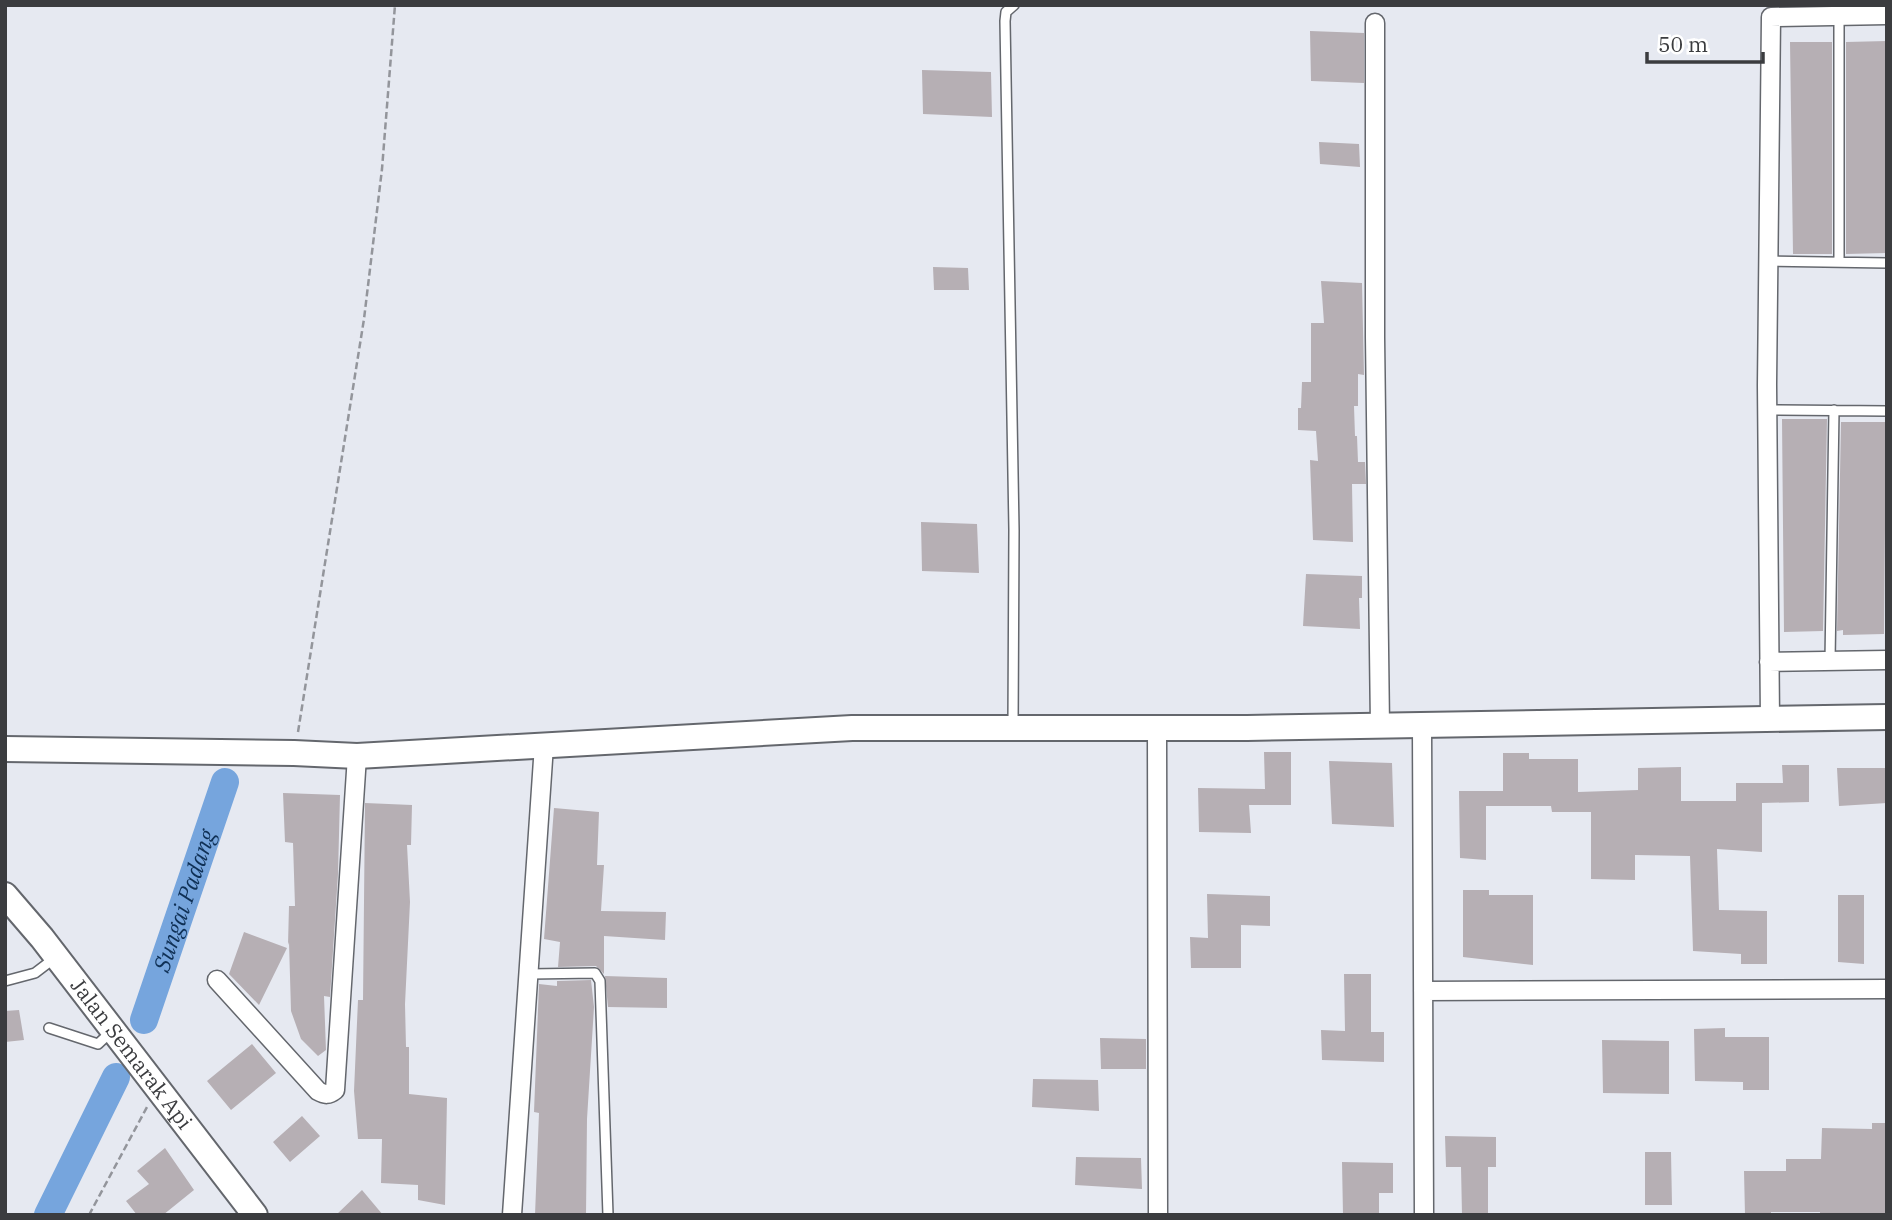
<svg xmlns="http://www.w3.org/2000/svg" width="1892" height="1220" viewBox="0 0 1892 1220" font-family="'IBM Plex Serif',serif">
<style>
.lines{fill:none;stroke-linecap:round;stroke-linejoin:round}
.river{stroke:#76a5dd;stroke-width:28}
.building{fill:#b6afb4}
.lane-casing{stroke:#64676d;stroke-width:12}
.street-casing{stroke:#64676d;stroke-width:21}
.secondary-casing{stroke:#64676d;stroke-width:28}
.path{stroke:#93959b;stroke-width:2.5;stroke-dasharray:7 3.5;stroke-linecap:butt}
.lane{stroke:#fff;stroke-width:9}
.street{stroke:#fff;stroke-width:18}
.secondary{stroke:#fff;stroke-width:24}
.labels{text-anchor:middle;stroke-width:5;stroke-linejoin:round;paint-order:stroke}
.street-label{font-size:21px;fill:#3b3c3f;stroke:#fff}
.water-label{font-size:23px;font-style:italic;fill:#0f3055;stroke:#fff}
</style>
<rect width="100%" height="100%" fill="#e6e9f1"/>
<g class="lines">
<g class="river">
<path id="s1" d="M144,1020L225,782"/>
<path d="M48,1215L116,1077"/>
</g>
</g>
<path class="building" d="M1310,31L1364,33V83L1311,81Z
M1887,41V253L1846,254V42Z
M1790,42H1832V254H1793Z
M922,70L991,72L992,117L923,114Z
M1319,142L1359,144L1360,167L1320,164Z
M933,267L968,268L969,290H934Z
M1321,281L1362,283L1364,375L1358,374V406H1354L1355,436H1357L1358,462H1365L1366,484H1352L1353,542L1313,540L1310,460L1318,461L1316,431L1298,430V408H1301L1302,382H1311V323H1324Z
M1782,419H1827L1823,631L1784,632Z
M1841,422H1886L1884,634L1843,635V630L1837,631Z
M921,522L977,524L979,573L922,571Z
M1306,574L1362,576V598H1359L1360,629L1303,626Z
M1264,752H1291V805H1249L1251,833L1199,832L1198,788L1265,789Z
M1503,753H1529V759H1578V792L1638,790V768L1681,767V801H1736V783H1783L1782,765H1809V802L1762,803V852L1717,849L1719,910L1767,911V964H1741V954L1693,951L1690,856L1635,855V880L1591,879V812H1552L1551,806H1486V860L1460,858L1459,791H1503Z
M1329,761L1392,763L1394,827L1332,824Z
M1837,768H1887V803L1839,806Z
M283,793L340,795L338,874L330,997L324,996L326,1050L318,1056L301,1039L291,1011L289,942L288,945L289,906H295L293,843L285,842Z
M365,803L412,805L411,845H407L410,902L405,1004L406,1047H409V1094L447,1098L445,1205L418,1200V1185L381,1183L382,1139H358L354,1091L358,1000H363Z
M554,808L599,812L597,865H604L601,911L666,912L665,940L604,936V974L596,966L558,967L560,942L544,939Z
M1463,890H1489V895H1533V965L1463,957Z
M1207,894L1270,896V926L1241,925V968H1191L1190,937L1208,938Z
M1838,895H1864V964L1838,962Z
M244,932L287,948L259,1005L229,974Z
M1344,974H1371V1032H1384V1062L1322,1060L1321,1030L1345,1031Z
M605,976L667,978V1008L608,1007Z
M591,980L594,1007L587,1119L586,1215H535L539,1113L534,1112L539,984L557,986V981Z
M19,1010L24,1040L5,1042V1011Z
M1725,1028V1037H1769V1090H1743V1082L1695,1081L1694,1029Z
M1100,1038L1146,1039V1069H1101Z
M1602,1040L1669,1041V1094L1603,1093Z
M252,1044L276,1073L231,1110L207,1081Z
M1033,1079L1098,1080L1099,1111L1032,1107Z
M302,1116L320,1136L290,1162L273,1142Z
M1872,1123H1887V1215H1820V1212H1771V1215H1745L1744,1171H1786V1159H1821L1822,1128L1872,1129Z
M1445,1136L1496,1137V1167H1488V1215H1462L1461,1167H1446Z
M165,1148L194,1190L163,1215H137L126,1201L149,1184L137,1171Z
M1645,1152H1671L1672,1205H1645Z
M1076,1157L1141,1158L1142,1189L1075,1185Z
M1342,1162L1393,1163V1193H1379V1215H1343Z
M362,1190L383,1215H336Z"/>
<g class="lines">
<defs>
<path id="lane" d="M1769,261L1887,263
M1839,262V16
M1767,410L1887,411
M1830,661L1834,410
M1013,726L1014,530L1005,21L1006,12L1014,5
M530,974L595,973L600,981L608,1215
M5,981L35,973L56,957
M49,1028L98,1044L113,1030"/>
<path id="street" d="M1375,23V337L1380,726
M1769,662L1887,660
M1770,720L1767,385L1771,17L1887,15
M1422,726L1424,1215
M1157,728L1158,1215
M217,980L318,1091C325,1095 329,1095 335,1090L357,756
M1423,991L1887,989
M512,1215L544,745"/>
<g id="secondary">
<path d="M5,749L294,753L357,756L852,728H1247L1887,717"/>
<path id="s2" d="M5,895L42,938L255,1215"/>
</g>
</defs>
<use href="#lane" class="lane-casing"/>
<use href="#street" class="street-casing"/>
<use href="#secondary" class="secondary-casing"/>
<path class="path" d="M298,732L364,319L382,169L395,5
M89,1215L147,1107"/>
<use href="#lane" class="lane"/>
<use href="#street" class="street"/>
<use href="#secondary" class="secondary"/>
</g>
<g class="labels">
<g class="street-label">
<text dy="7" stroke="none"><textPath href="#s2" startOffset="203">Jalan Semarak Api</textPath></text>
</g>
<g class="water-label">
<text dy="8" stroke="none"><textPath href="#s1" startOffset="126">Sungai Padang</textPath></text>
</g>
</g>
<rect width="1892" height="1220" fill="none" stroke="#3b3c3f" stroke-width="14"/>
<path d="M1647 52v10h116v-10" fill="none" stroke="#3b3c3f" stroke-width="3.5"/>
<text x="1658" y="52" font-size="21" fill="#3b3c3f" stroke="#ffffff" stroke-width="5" paint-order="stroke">50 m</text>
</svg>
